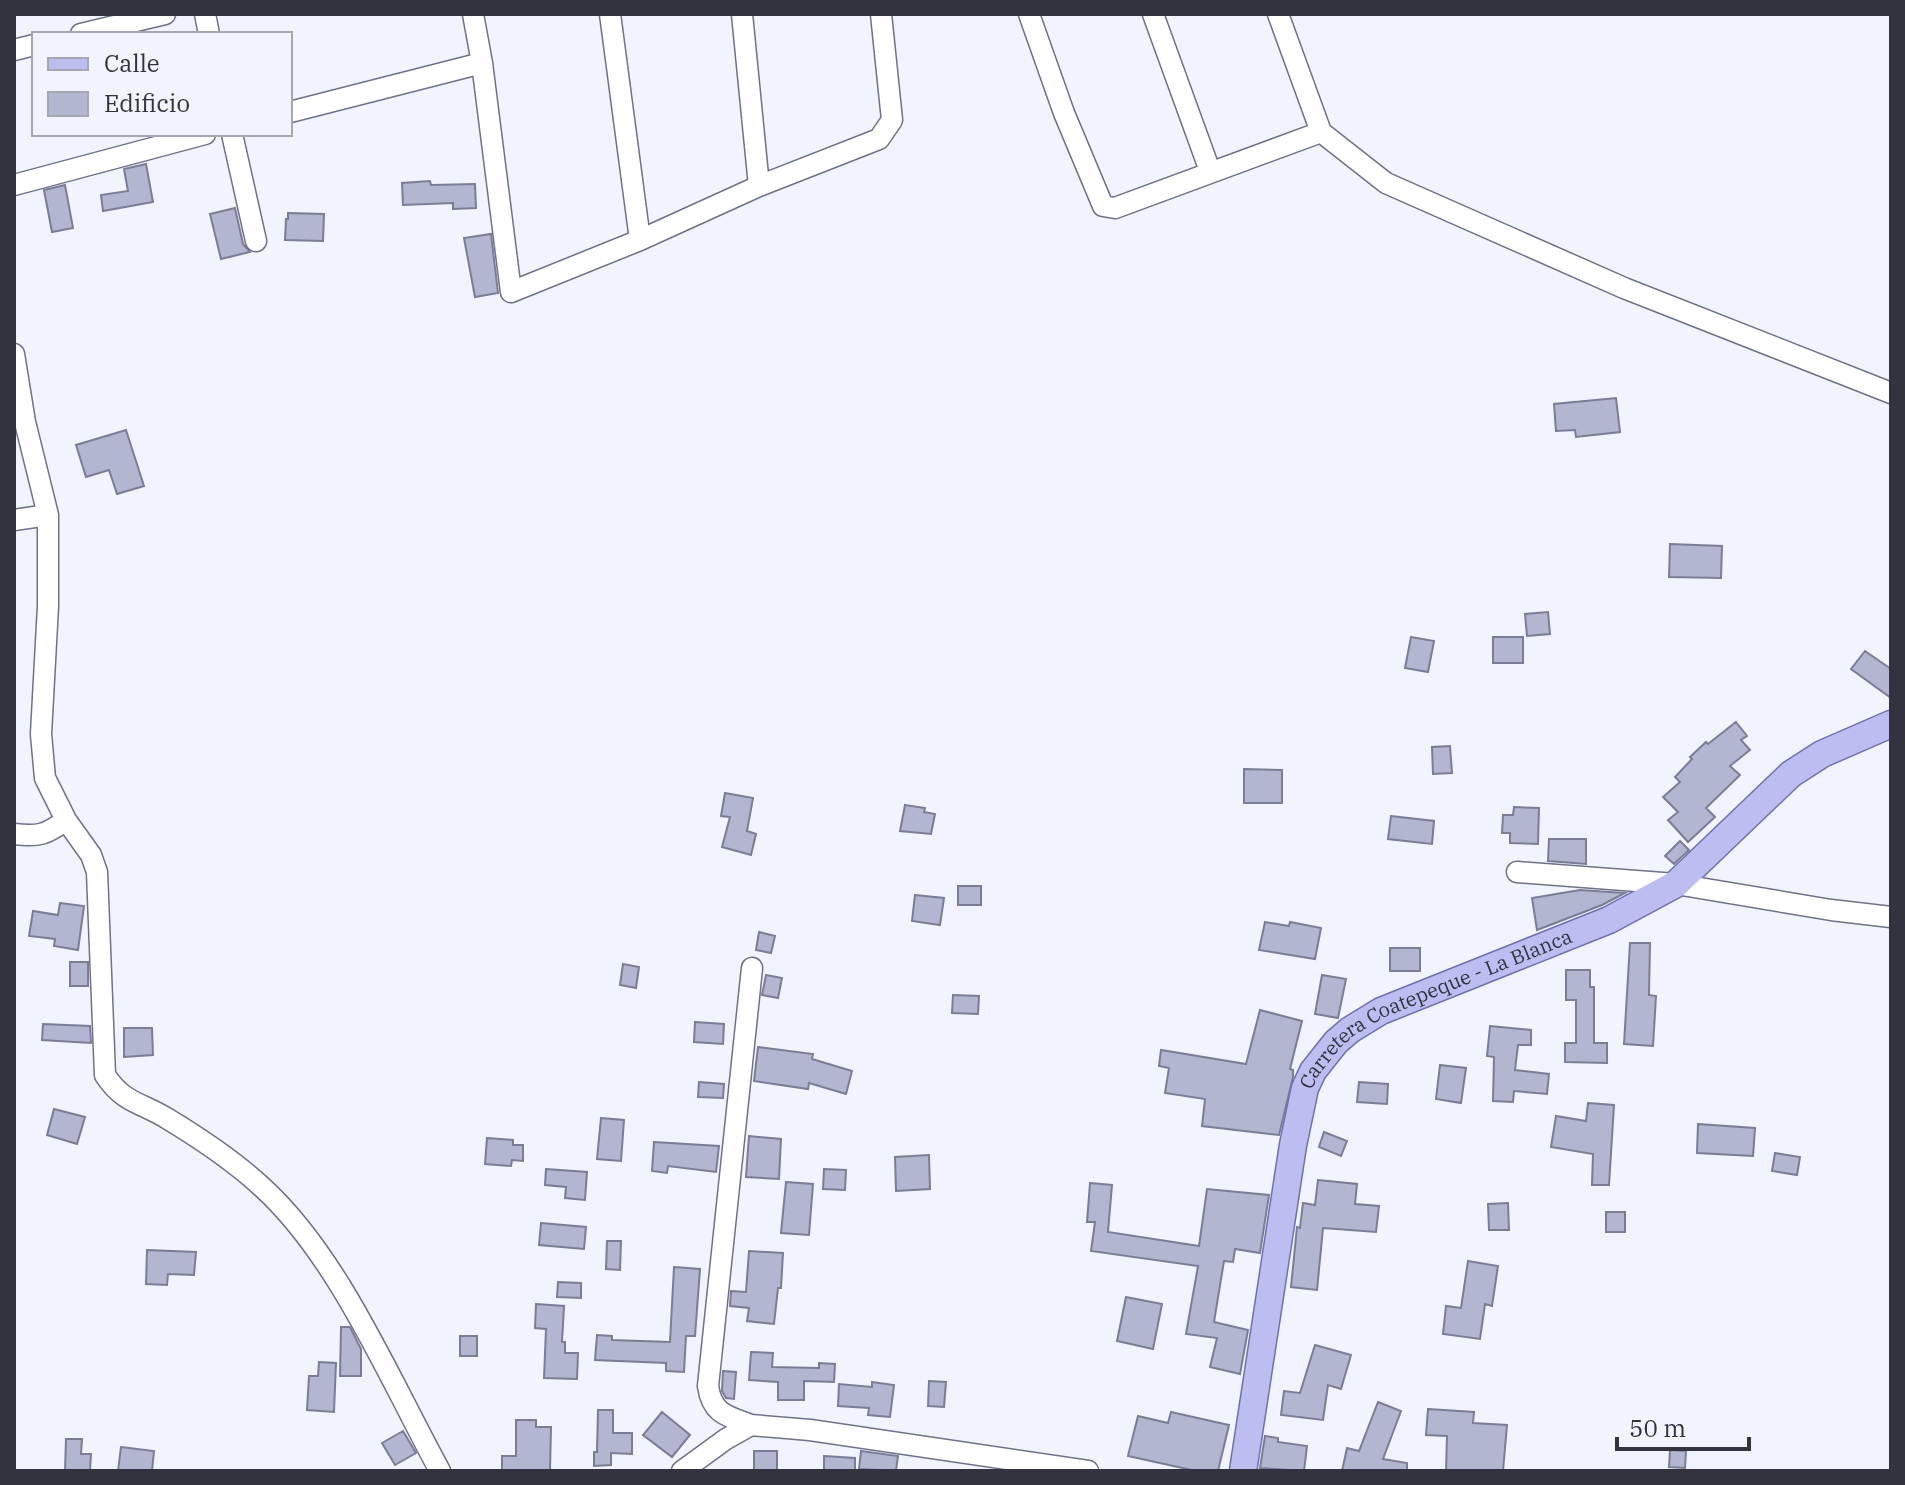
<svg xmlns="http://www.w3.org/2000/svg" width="1905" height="1485" viewBox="0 0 1905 1485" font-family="'IBM Plex Serif',serif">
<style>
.building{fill:#b3b6d0;stroke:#7a7d95;stroke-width:2}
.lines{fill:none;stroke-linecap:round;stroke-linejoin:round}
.minor-casing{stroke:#6f7189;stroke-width:23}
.major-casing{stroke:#6e71ac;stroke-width:29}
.minor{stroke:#fff;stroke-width:20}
.major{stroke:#bcbef1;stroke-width:26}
.labels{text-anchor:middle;stroke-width:7;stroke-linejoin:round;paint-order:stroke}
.street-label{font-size:20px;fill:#32333e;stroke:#f1f3fe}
</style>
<rect width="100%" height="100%" fill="#f1f3fe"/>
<path class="building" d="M146,164L153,202L103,211L101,195L128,191L124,169Z
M430,181L431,185L475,184L476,208L453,209V203L403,205L402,183Z
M65,185L73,228L52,232L44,190Z
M235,208L243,244L250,252L221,259L210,214Z
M288,213L324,214L323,241L285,240L286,219H288Z
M491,234L498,293L475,297L464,238Z
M1616,398L1620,432L1576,437L1575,430L1556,431L1554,404Z
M126,430L144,486L117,494L109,470L86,477L76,445Z
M1670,544L1722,546L1721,578L1669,577Z
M1548,612L1550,634L1527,636L1525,614Z
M1411,637L1434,641L1428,672L1405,668Z
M1493,637H1523V663H1493Z
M1865,651L1891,669V698L1851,669Z
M1736,722L1747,736L1741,740L1750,750L1730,766L1740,775L1706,808L1715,817L1688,842L1668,820L1678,812L1663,797L1680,782L1675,777L1692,759L1690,757L1706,742L1708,744Z
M1450,746L1452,773L1433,774L1432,747Z
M1244,769L1282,770V803H1244Z
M725,793L753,798L747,831L756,834L751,855L722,847L730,817L721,816Z
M905,805L925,808L924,812L935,814L931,834L900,831Z
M1514,807L1539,808L1538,844L1510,843V833H1502L1503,815H1513Z
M1391,816L1434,821L1432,844L1388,839Z
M1549,839H1586V864L1548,861Z
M1680,841L1689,850L1674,864L1665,856Z
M958,886H981V905H958Z
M1580,890L1625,893L1602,905L1537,930L1532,898Z
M915,895L944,898L940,925L912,921Z
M60,903L84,906L78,950L54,946L55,939L29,936L33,911L58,915Z
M1265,922L1289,926L1290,922L1321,928L1315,959L1259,950Z
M759,932L775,936L771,953L756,950Z
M1630,943H1650L1649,995L1656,996L1653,1046L1624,1044Z
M1390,948H1420V971H1390Z
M70,962H88V986H70Z
M623,964L639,967L636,988L620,985Z
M1566,970H1590V987H1594V1043H1607V1063L1565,1062V1043H1576V1000H1566Z
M766,975L782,978L778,998L762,995Z
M1322,975L1346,979L1338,1018L1315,1014Z
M953,995L979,996L978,1014L952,1013Z
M1260,1010L1302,1021L1290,1069L1293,1070V1077L1279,1135L1202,1126L1205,1099L1165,1093L1169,1068L1159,1066L1161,1050L1246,1064Z
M695,1022L724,1024L723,1044L694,1042Z
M43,1024L90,1026L91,1043L42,1040Z
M1490,1026L1531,1030V1045H1518L1515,1070L1549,1074L1547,1094L1514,1091L1513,1102L1493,1101L1494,1057L1487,1056Z
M124,1028H152L153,1055L124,1057Z
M758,1047L813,1054L812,1059L852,1071L846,1094L809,1083L808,1089L754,1081Z
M1440,1065L1466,1068L1461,1103L1436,1099Z
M699,1082L724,1084L723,1098L698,1097Z
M1359,1082L1388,1084L1387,1104L1357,1102Z
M1588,1103L1614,1105L1609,1185H1592L1593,1154L1551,1147L1556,1116L1586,1121Z
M54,1109L85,1117L77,1144L47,1135Z
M601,1118L624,1120L621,1161L597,1159Z
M1698,1124L1755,1128L1753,1156L1697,1153Z
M1324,1132L1347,1141L1341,1156L1319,1147Z
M749,1136L781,1139L779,1179L746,1177Z
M487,1138L513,1140V1145H523V1161L512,1160L511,1166L485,1164Z
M654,1142L719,1146L716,1172L668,1166L667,1173L652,1171Z
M1775,1153L1800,1157L1797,1175L1772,1171Z
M929,1155L930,1189L896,1191L895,1157Z
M546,1169L587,1172L585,1200L565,1198L566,1187L545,1185Z
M824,1169L846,1170L845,1190L823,1189Z
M1318,1180L1357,1184L1355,1204L1379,1206L1376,1232L1323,1228L1317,1290L1291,1287L1297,1227L1300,1228L1303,1203L1315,1205Z
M786,1182L813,1184L809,1235L781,1233Z
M1090,1183L1112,1185L1108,1232L1199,1246L1207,1189L1269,1195L1260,1253L1235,1249L1233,1262L1224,1261L1214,1322L1248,1330L1240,1374L1210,1367L1217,1338L1186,1334L1198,1266L1091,1251L1095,1222H1087Z
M1508,1203L1509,1230H1489L1488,1204Z
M1606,1212H1625V1232H1606Z
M541,1223L586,1227L584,1249L539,1245Z
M607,1241H621L620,1270L606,1269Z
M147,1250L196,1252L194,1275L168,1274L167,1285L146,1284Z
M749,1251L783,1253L781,1288H778L774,1324L747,1321L749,1308L730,1306L731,1291L746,1292Z
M1468,1261L1498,1266L1492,1306L1485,1304L1480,1339L1443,1334L1446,1306L1461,1308Z
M674,1267L700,1269L695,1336H686L684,1372L666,1371V1363L595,1360L597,1335L612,1336V1340L670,1342Z
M558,1282L581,1283V1298L557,1297Z
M1126,1297L1162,1304L1153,1349L1117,1341Z
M536,1304L564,1306L562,1342H565V1353H578L577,1379L544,1378L546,1329L535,1328Z
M341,1327H350L361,1349V1376H340Z
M460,1336H477V1356H460Z
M1315,1345L1351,1355L1341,1389L1328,1385L1323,1420L1281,1415L1284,1391L1300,1393Z
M751,1352L773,1353L772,1367L819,1368V1363L835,1364L834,1382L804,1381V1400H778V1382L749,1380Z
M319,1362L336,1363L334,1412L307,1410L309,1376H318Z
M723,1371L736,1372L734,1399L726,1398L722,1391Z
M929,1381L946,1382L944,1407L928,1406Z
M872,1382L894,1385L890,1417L868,1415L869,1408L838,1406L839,1384L872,1387Z
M1378,1402L1401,1411L1383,1459L1407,1463V1471H1342L1347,1448L1359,1451Z
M1428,1409L1474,1412L1473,1423L1507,1425L1503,1471H1446L1447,1436L1426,1435Z
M598,1410H613V1433H632V1454L611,1453V1465L594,1466V1452H597Z
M662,1412L690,1435L672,1457L643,1435Z
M1171,1412L1229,1425L1218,1471H1196L1128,1456L1138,1416L1168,1423Z
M516,1420H536V1427H551L550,1471H502V1456H516Z
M403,1431L416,1453L395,1465L382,1443Z
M1265,1436L1278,1438V1442L1307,1446L1304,1471L1260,1468Z
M66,1439H82L81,1454H91L90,1471H65Z
M121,1447L154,1451L152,1471H118Z
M1670,1450L1686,1451L1685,1468L1669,1467Z
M754,1451H777V1471H754Z
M861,1451L898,1456L896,1471L859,1469Z
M824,1456L855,1458V1471H824Z"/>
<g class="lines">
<defs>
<path id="minor" d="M205,14L209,34
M473,14L482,63L511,292L640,240L759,186L879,139L892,120L881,14
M610,14L640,240
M742,14L759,186
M1029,14L1064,113L1103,206L1115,208L1321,132
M1153,14L1210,171
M1278,14L1321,132L1386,183L1624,288L1891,393
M81,34L165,14
M14,50L34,45
M290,112L482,63
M232,134L256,241
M14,185L205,134
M14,354L25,422L48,515V606L41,734L45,778L66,820L91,855L97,872L105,1075C124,1104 141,1102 168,1119C201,1139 234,1161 262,1187C339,1257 390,1380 440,1471
M14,520L48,515
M14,834C38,837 46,835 66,820
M1517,872L1676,884L1831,910L1891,917
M751,1425L810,1430L1088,1471
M682,1471L726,1439L751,1425C727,1416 712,1414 708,1386L752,968"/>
<g id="major">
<path id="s1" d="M1243,1471L1293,1145L1305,1088L1313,1071L1336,1042L1350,1030L1381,1011L1609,920L1676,884L1791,774L1822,754L1891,724"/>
</g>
</defs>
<use href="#minor" class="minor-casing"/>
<use href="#major" class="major-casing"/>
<use href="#minor" class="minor"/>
<use href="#major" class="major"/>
</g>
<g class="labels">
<g class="street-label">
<text dy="7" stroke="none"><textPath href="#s1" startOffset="546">Carretera Coatepeque - La Blanca</textPath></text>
</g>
</g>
<rect width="1905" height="1485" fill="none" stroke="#32333e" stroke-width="32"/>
<rect x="32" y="32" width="260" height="104" fill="#f1f3fe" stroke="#a5a6b1" stroke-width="2"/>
<rect x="48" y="58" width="40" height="12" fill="#bcbef1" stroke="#a5a6b1" stroke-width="2"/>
<text x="104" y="72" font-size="24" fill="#32333e">Calle</text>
<rect x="48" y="92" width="40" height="24" fill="#b3b6d0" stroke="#a5a6b1" stroke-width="2"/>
<text x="104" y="112" font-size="24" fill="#32333e">Edificio</text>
<path d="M1617 1437v12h132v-12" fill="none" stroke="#32333e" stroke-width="4"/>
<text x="1629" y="1437" font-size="24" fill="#32333e" stroke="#f1f3fe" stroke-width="6" paint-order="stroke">50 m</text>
</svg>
